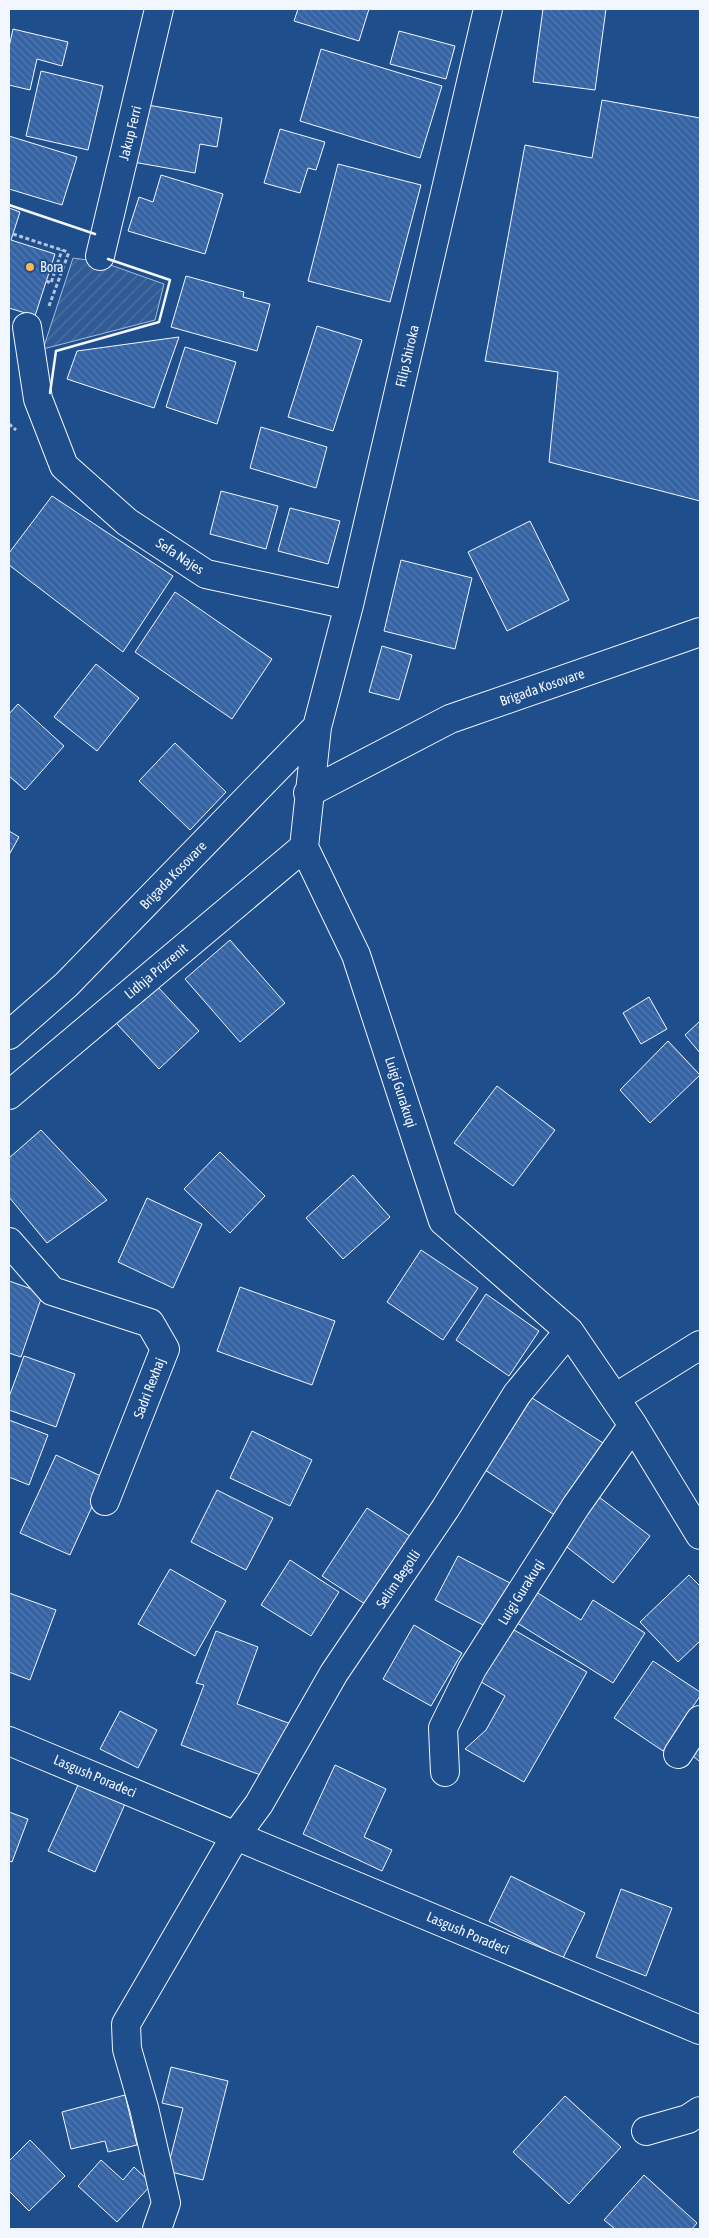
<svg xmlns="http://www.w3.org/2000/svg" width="709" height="2238" viewBox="0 0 709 2238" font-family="'Asap Condensed',sans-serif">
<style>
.garden{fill:url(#garden-furrows);stroke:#a8bbd7}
.building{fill:url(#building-back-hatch);stroke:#f2f6ff}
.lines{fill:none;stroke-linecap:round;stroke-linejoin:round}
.minor-casing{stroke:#f2f6ff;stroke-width:30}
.path{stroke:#b3c4dc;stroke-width:3;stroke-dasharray:4 2.5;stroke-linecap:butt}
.minor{stroke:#1f4e8c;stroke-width:28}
.wall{stroke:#f2f6ff;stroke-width:2.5}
.poi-dot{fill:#ffb74d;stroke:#1f4e8c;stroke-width:2}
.labels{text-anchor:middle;stroke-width:4;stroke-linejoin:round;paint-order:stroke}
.street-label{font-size:14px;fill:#f2f6ff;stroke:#1f4e8c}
.poi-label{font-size:14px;fill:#f2f6ff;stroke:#1f4e8c;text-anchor:start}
</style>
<defs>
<pattern id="garden-furrows" width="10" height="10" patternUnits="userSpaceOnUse" patternTransform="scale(1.25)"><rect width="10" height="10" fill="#305b95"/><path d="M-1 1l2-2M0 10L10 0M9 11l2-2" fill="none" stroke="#4e73a5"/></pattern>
<pattern id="building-back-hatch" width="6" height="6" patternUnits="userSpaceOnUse" patternTransform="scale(1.25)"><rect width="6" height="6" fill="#3563a3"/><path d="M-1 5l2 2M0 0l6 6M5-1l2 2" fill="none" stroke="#537ab1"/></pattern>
</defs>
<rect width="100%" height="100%" fill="#1f4e8c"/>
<path class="garden" d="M73,258L102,262L164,284L155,320L43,349Z"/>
<path class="building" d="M298,9H369L359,41L294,21Z
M543,9H606L595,90L533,82Z
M13,29L68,42L62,66L37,59L30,90L9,85V47Z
M399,31L455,46L446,79L390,64Z
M321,49L442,86L420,158L300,121Z
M41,71L103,86L88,150L26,136Z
M602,100L700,118V501L549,462L558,372L485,361L525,145L592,158Z
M142,104L222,118L217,147L200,144L195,173L133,162Z
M280,129L325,142L316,170L308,168L300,193L264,183Z
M9,136L77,157L62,205L9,189Z
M338,164L421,185L390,302L308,281Z
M161,175L223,194L205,254L128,231L139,197L153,202Z
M9,208L20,212L11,240L55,254L35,316L9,308Z
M186,276L244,292L243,297L270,304L257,351L171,327Z
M317,326L362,340L333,431L288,417Z
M179,337L154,408L67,379L77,351Z
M185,347L236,362L217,424L166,407Z
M261,427L327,447L316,488L250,468Z
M221,491L278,506L266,549L210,534Z
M52,496L173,576L123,652L9,565V553Z
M290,508L340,521L328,564L278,551Z
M530,521L569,600L507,631L468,552Z
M401,560L472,578L455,649L384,631Z
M175,592L272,659L232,719L135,652Z
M382,646L412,655L399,700L369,692Z
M96,664L139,698L97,751L54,717Z
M18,704L64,746L25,790L9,776V714Z
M175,743L226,792L190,830L139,781Z
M9,831L19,837L9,855Z
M230,940L285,1003L240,1042L185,979Z
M156,985L199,1031L159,1069L116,1023Z
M649,997L667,1029L641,1044L623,1013Z
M700,1021V1053L685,1035Z
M668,1041L700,1075L650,1123L620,1090Z
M497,1086L555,1130L513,1186L454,1143Z
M41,1130L107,1200L47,1243L9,1197V1158Z
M220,1152L265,1196L230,1233L184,1189Z
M353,1175L390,1217L343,1259L306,1218Z
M147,1198L202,1224L173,1288L118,1262Z
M421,1250L478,1288L443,1340L387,1302Z
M9,1281L43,1293L21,1357L9,1353Z
M240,1287L335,1321L312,1385L217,1351Z
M486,1294L539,1331L509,1376L456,1340Z
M24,1356L75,1374L56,1427L9,1410V1397Z
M532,1398L603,1443L556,1516L485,1470Z
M9,1420L48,1435L29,1485L9,1477Z
M252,1431L312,1460L290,1506L230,1478Z
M56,1455L105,1478L70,1555L20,1533Z
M217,1490L273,1518L246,1570L191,1542Z
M599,1497L650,1536L613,1583L563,1544Z
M367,1508L413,1538L368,1606L322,1576Z
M458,1556L510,1583L487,1627L435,1600Z
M290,1560L339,1592L311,1636L261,1605Z
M170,1569L226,1601L195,1656L138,1624Z
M689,1575L700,1586V1641L678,1662L640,1622Z
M533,1590L581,1620L593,1600L645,1633L613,1683L514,1621Z
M9,1593L56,1610L30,1680L9,1672Z
M502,1623L587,1672L524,1782L465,1749L486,1730L505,1696L471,1676Z
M414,1625L462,1653L431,1706L383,1679Z
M216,1631L258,1647L237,1704L291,1724L271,1779L181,1745L204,1685L196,1683Z
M653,1661L700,1692V1696L663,1751L614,1718Z
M120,1711L157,1730L138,1768L100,1749Z
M700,1743V1762L691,1754Z
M335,1765L386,1789L364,1837L392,1850L382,1871L303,1834Z
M79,1783L125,1804L95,1872L48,1851Z
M9,1812L28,1819L12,1862L9,1861Z
M511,1876L585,1913L563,1958L489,1921Z
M621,1889L672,1908L646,1976L596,1957Z
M171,2067L228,2081L203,2180L167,2171L183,2108L162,2103Z
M125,2095L137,2145L108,2152L105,2141L71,2149L62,2112Z
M565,2096L621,2147L569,2204L513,2152Z
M30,2140L65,2176L29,2211L9,2191V2161Z
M101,2160L123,2180L134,2167L152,2184L117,2222L78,2186Z
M644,2175L697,2223L692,2229H615L604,2220Z"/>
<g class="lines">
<defs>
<path id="minor" d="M488,9L349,605L317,727L304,847L356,955L443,1221L569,1331L633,1425L700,1535
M100,256L159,9
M27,327L38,399L64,466L127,522L206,574L349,605
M308,793L450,719L700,632
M9,1035L66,985L317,727
M9,1095L304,847
M9,1242L52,1291L150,1323L165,1349L105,1501
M615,1398L700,1345
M9,1741L700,2030
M678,1754L700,1720
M445,1772L443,1728L472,1669L576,1506L633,1425
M646,2131L688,2119L700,2111
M157,2229L166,2203L144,2108L127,2049L126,2024L236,1835L259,1804L334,1673L445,1509L517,1394L569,1331"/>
</defs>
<use href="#minor" class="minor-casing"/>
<path class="path" d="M13,234L68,252
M46,281L51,283L62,250
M49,306L69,252
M9,424L16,430"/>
<use href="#minor" class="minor"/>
<path class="wall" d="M9,205L95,234
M50,393L56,351L159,322L170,280L108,259"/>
</g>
<circle class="poi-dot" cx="30" cy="267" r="5"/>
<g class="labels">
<g class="street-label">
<text transform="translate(130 133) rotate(-76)" y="5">Jakup Ferri</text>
<text transform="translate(407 356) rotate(-77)" y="5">Filip Shiroka</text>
<text transform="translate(180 556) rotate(33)" y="5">Sefa Najes</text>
<text transform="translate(542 687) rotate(-19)" y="5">Brigada Kosovare</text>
<text transform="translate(173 875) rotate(-46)" y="5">Brigada Kosovare</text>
<text transform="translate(156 971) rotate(-40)" y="5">Lidhja Prizrenit</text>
<text transform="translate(401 1092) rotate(72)" y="5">Luigi Gurakuqi</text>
<text transform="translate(149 1388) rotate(-69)" y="5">Sadri Rexhaj</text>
<text transform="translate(398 1579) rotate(-56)" y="5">Selim Begolli</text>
<text transform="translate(521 1592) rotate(-58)" y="5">Luigi Gurakuqi</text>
<text transform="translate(95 1776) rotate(23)" y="5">Lasgush Poradeci</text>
<text transform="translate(468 1933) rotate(23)" y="5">Lasgush Poradeci</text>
</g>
<g class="poi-label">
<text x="40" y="272">Bora</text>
</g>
</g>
<rect width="709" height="2238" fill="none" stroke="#f2f6ff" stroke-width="20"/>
</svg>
